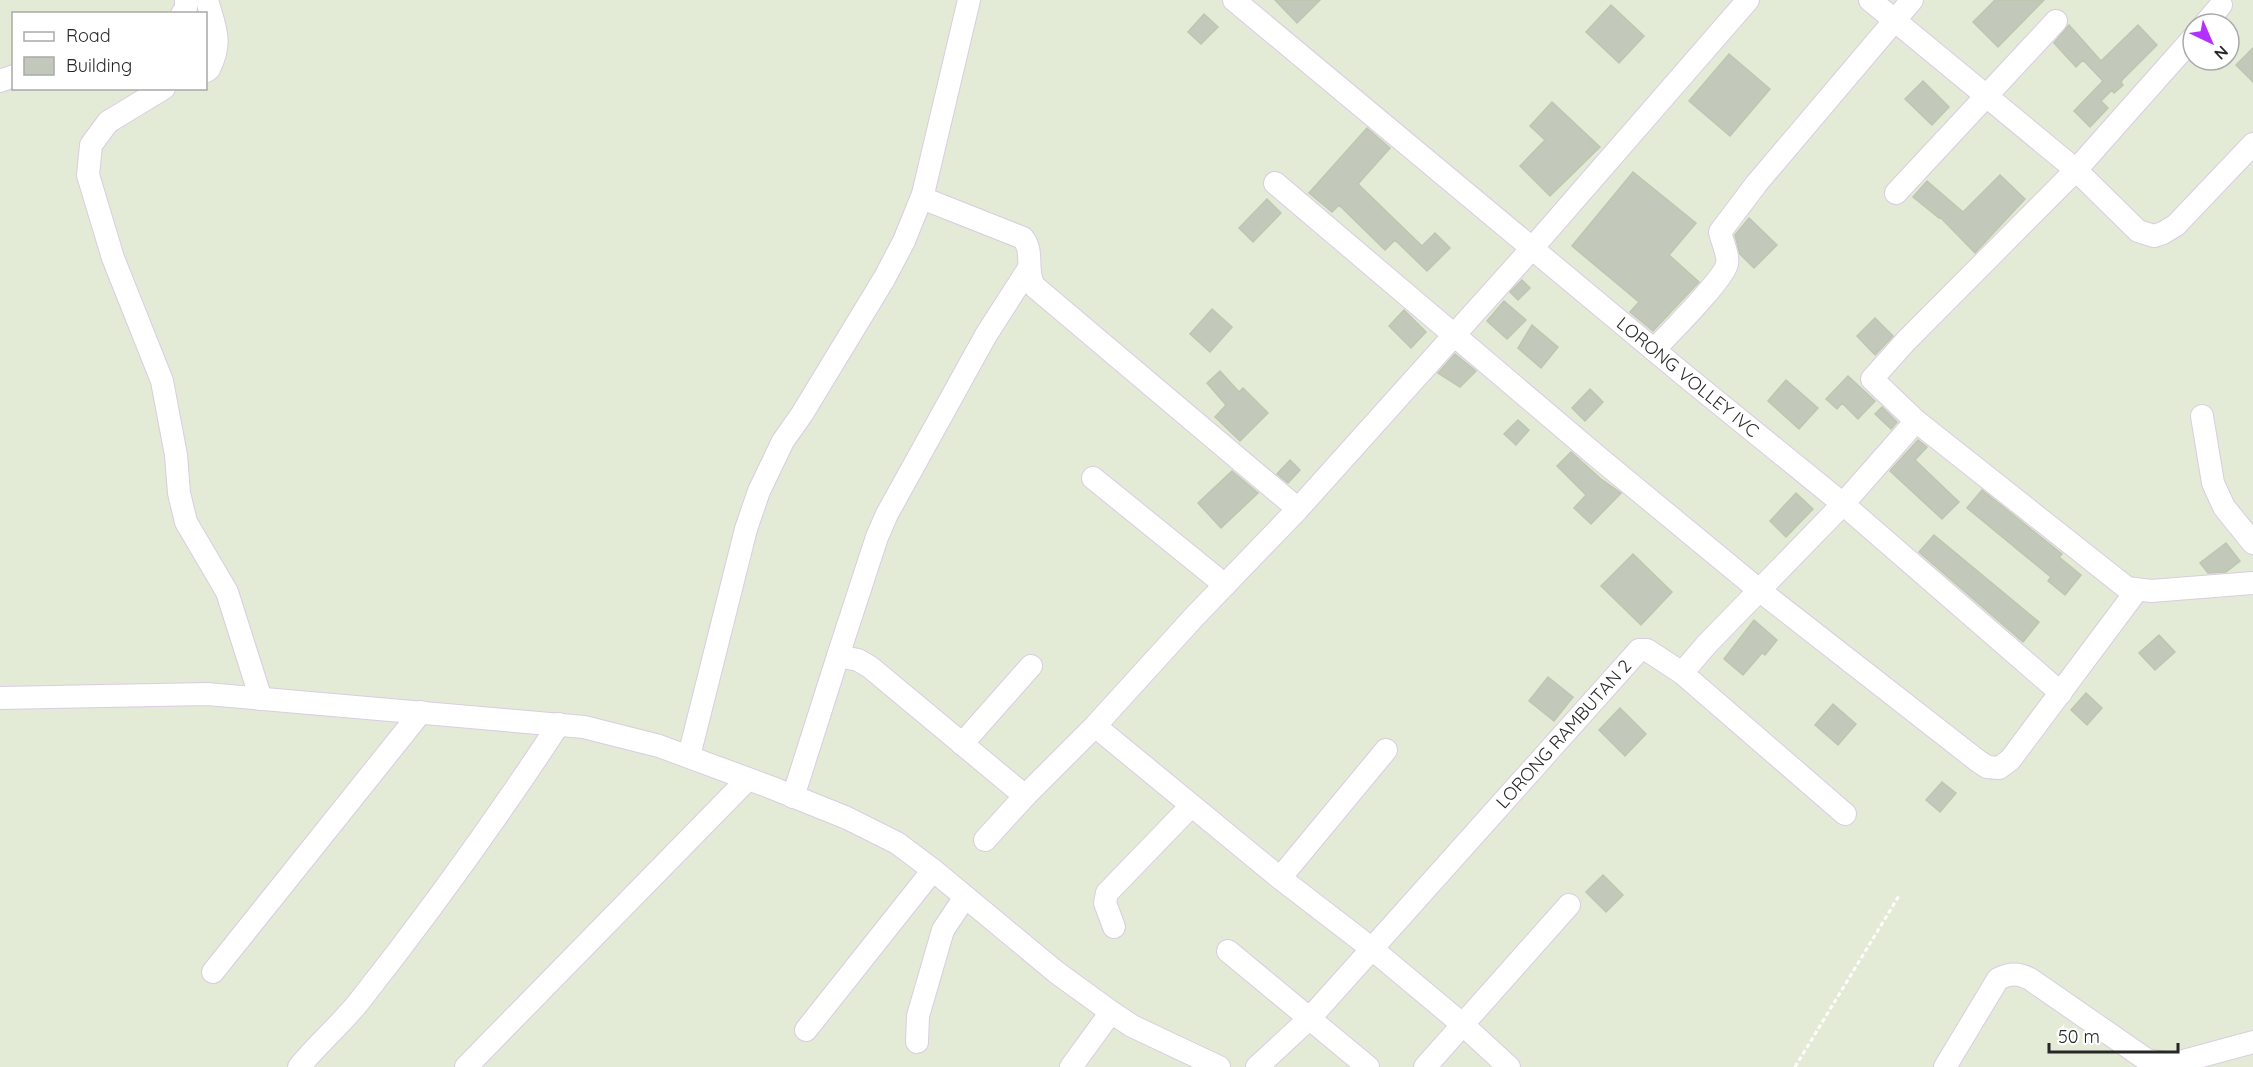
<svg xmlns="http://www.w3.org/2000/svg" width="2253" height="1067" viewBox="0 0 2253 1067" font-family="Quicksand,sans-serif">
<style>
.building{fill:#c3c9ba;stroke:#bcc6b0;stroke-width:1.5}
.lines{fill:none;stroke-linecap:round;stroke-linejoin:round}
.minor-casing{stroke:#dacce2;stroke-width:24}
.path{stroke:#fff;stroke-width:3;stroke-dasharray:4.5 3;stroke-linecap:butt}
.minor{stroke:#fff;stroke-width:22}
.labels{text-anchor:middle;stroke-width:4.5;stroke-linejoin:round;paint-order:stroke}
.street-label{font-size:18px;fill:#272727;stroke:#fff}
</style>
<rect width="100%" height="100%" fill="#e3ebd6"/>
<path class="building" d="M1275,0H1320L1297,23Z
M1995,0H2044L1998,47L1973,22Z
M1611,5L1644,36L1619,63L1586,32Z
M1204,14L1218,27L1201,44L1188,32Z
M2069,25L2101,61L2138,25L2157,45L2123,79L2121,82L2123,85L2114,93L2112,90L2101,101L2108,108L2090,127L2074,111L2103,81L2083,60L2076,67L2054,43Z
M2253,48V82L2236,65Z
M1729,54L1770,89L1730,136L1689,101Z
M1923,81L1949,107L1932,125L1905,99Z
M1552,102L1600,147L1550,196L1520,166L1545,140L1530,126Z
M1367,128L1390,148L1358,184L1422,246L1435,233L1450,248L1427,271L1395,240L1385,250L1339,205L1332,212L1309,193Z
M1633,172L1696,223L1669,255L1699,282L1653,331L1630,312L1639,302L1572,246Z
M2000,175L2025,199L1975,253L1940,217L1939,218L1913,197L1927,181L1963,212Z
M1267,199L1281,213L1253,242L1239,228Z
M1749,218L1777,245L1754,268L1740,254L1735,235Z
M1522,280L1530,288L1518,300L1510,292Z
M1504,301L1526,320L1507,339L1487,321Z
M1212,309L1232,327L1210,352L1190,334Z
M1404,310L1426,332L1411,348L1389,326Z
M1875,318L1893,336L1875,355L1857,336Z
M1532,325L1558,347L1541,368L1518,348Z
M1455,354L1476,371L1460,387L1438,373Z
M1220,371L1239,392L1243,388L1268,413L1240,441L1215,417L1226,405L1207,383Z
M1848,376L1875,401L1858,419L1842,403L1837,409L1826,399Z
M1786,380L1818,408L1799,429L1768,401Z
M1590,389L1603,402L1585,421L1572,408Z
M1882,407L1897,422L1891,429L1875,414Z
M1518,420L1529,430L1516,445L1504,434Z
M1918,440L1927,447L1915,460L1959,502L1942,519L1890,471Z
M1571,452L1601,479L1621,493L1591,524L1574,508L1586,495L1557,466Z
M1290,460L1300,470L1288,483L1277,474Z
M1232,471L1258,493L1221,528L1198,503Z
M1982,490L2062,554L2059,557L2081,575L2065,595L2048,581L2051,577L1967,508Z
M1796,493L1813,509L1786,537L1770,521Z
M1934,535L2039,622L2023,642L1919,552Z
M2226,543L2240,561L2226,572L2208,573L2200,563Z
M1633,554L1672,592L1641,625L1601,586Z
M1754,620L1777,640L1765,655L1762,653L1743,675L1724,659Z
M2159,635L2175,652L2155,670L2139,653Z
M1548,677L1573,697L1554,721L1529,701Z
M2086,693L2102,708L2087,725L2071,710Z
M1833,704L1856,724L1838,745L1815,725Z
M1620,708L1646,734L1625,756L1599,730Z
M1942,782L1956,793L1940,812L1926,800Z
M1603,875L1623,895L1606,912L1586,892Z"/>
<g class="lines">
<defs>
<g id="minor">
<path id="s1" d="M1234,0L1683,374L1843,504L2061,693"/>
<path d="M1870,0L2076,170L2138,231L2154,236L2163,233L2176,225L2253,144"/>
<path d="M182,14L186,8V0"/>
<path d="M2205,24L2221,5"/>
<path d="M206,71L209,69C223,41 215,29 207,0"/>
<path d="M0,81L14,76"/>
<path d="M164,88L108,122L91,145L88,175L113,258L162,381L176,455L179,493L186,522L227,592L261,699"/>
<path d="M1275,183L1599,458L1759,590L1978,761L1987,767L1999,768L2010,760L2137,590"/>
<path d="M1896,193L2056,21"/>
<path d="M922,198L1023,238C1035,253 1024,273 1035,287L1298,509"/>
<path d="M1654,350C1667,336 1724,279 1727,264C1729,256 1722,241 1720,232L1757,183L1912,0"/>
<path d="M2202,416L2213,483L2224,507L2253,543"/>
<path d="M1916,421L1872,379L1906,341L2076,170L2193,38"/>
<path d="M1093,478L1225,585"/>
<path d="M838,656L877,537L887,514L986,335L1029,268"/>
<path d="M1682,673L1707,644L1843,504L1916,421L2127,588L2151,591L2253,583"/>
<path d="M0,698L207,694L584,727L659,746L770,787L847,818L897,843L933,870L1056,972L1111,1012L1132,1026L1219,1067"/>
<path d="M962,744L1031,666"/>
<path d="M689,756L746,529L759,491L783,441L802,414L884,279L904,241L923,194L969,0"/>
<path d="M793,797L838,656L858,660L870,667L1025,796L1095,726"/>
<path d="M985,840L1025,796"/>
<path d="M1280,878L1386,750"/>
<path d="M1114,927L1105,903L1107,893L1191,806"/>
<path d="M1228,951L1368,1067"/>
<path d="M213,972L421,712"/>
<path d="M806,1030L933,870"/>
<path d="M917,1042L918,1016L943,930L965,897"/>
<path d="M299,1067C318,1044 340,1025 358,1003C429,913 496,820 559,724"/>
<path d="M466,1067L748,779"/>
<path d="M1071,1067L1111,1012"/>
<path id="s2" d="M1257,1067L1310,1018L1639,650H1647L1682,673L1845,814"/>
<path d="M1425,1067L1569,905"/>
<path d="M1509,1067L1462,1024L1371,948L1280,878L1095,726L1195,616L1298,509L1535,245L1748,0"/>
<path d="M1945,1067L1998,979C2010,973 2018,973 2030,979L2147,1060L2172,1064L2253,1042"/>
</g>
</defs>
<use href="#minor" class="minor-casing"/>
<path class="path" d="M1795,1067L1900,894"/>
<use href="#minor" class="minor"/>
</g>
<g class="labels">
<g class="street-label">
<text dy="6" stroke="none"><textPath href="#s1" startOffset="590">LORONG VOLLEY IVC</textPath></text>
<text dy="6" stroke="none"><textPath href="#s2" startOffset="453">LORONG RAMBUTAN 2</textPath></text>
</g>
</g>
<rect x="12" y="12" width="195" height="78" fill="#ffffff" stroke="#a9a9a9" stroke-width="1.5"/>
<rect x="24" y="32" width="30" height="9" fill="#ffffff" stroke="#a9a9a9" stroke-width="1.5"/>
<text x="66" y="42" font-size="18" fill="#272727">Road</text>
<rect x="24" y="57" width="30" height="18" fill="#c3c9ba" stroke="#a9a9a9" stroke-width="1.5"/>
<text x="66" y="72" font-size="18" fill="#272727">Building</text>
<g transform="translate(2211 42) rotate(136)"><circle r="28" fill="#ffffff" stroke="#a9a9a9" stroke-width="1.5"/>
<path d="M0-4.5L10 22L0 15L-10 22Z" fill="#b330ff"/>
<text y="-9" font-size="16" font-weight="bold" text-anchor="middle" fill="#272727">N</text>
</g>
<path d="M2049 1043v9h129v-9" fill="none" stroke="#272727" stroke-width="3"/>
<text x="2058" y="1043" font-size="18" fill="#272727" stroke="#ffffff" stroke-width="4.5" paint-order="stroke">50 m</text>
</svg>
